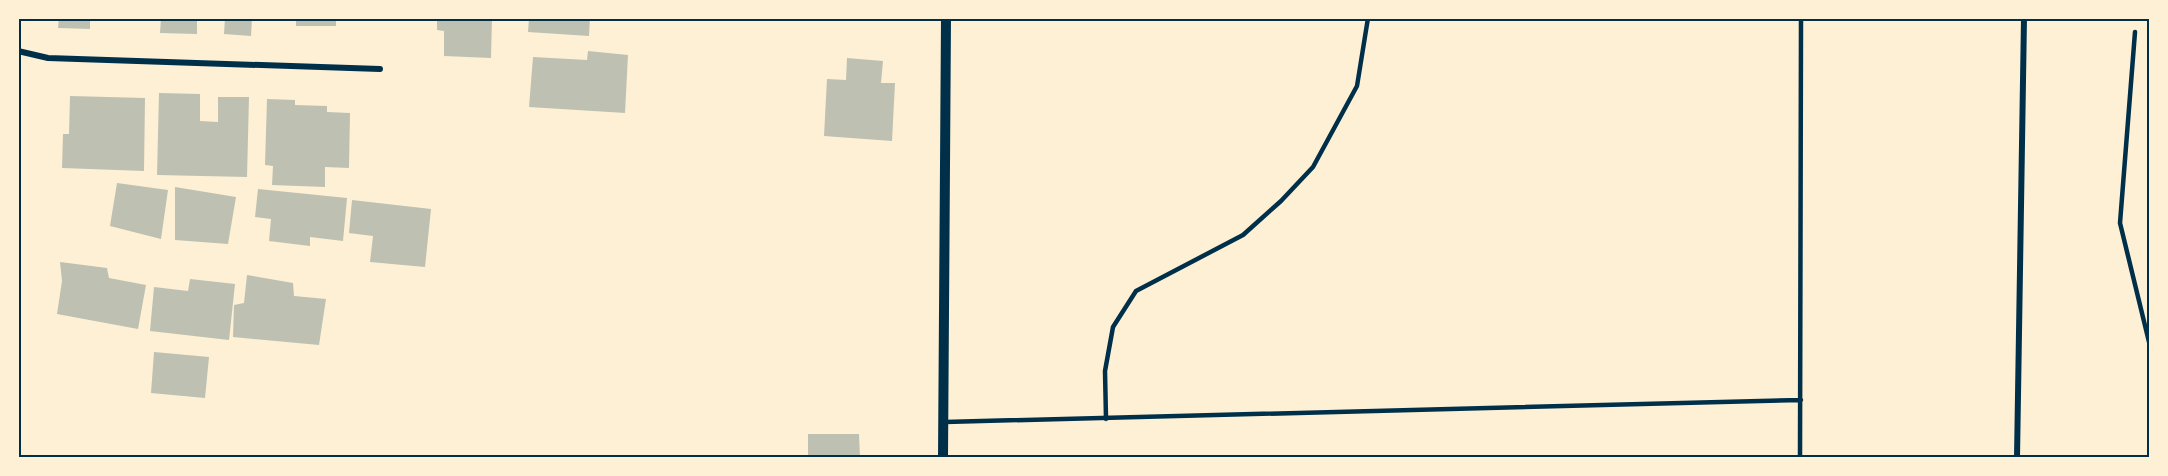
<svg xmlns="http://www.w3.org/2000/svg" width="2168" height="476" viewBox="0 0 2168 476" font-family="Overpass,sans-serif">
<style>
.building{fill:#bec0b2}
.lines{fill:none;stroke-linecap:round;stroke-linejoin:round}
.service{stroke:#003049;stroke-width:4.5}
.minor{stroke:#003049;stroke-width:6}
.tertiary{stroke:#003049;stroke-width:10}
.neatline{fill:none;stroke:#003049;stroke-width:2}
</style>
<rect width="100%" height="100%" fill="#fdf0d5"/>
<path class="building" d="M59,18H90V29L58,28Z
M161,18H197V34L160,33Z
M225,18H252L251,36L224,34Z
M296,18H336V26H296Z
M437,18H492L491,58L444,56V31L437,30Z
M529,18H590L589,36L528,32Z
M588,51L628,55L625,113L529,107L533,57L587,60Z
M847,58L883,61L881,83H895L892,141L824,136L827,79L846,80Z
M159,93L200,94V121L218,122V97H249L247,177L157,175Z
M70,96L145,98L144,171L62,168L63,134H69Z
M267,99L295,100V105L327,106V112L350,113L349,168L325,167V187L272,185L273,166L265,165Z
M117,183L168,190L161,239L110,226Z
M175,187L236,197L228,244L175,240Z
M258,189L347,198L343,241L310,237V246L269,241L271,219L255,217Z
M352,200L431,209L425,267L370,262L373,236L349,233Z
M60,262L107,268L109,278L146,285L138,329L57,314L62,281Z
M247,275L293,283L294,296L326,299L319,345L233,337L234,305L244,303Z
M190,279L235,284L229,340L150,331L154,287L188,291Z
M154,352L209,357L205,398L151,393Z
M808,434H859L860,458H808Z"/>
<g class="lines">
<path class="service" d="M2135,32L2120,223L2150,346
M1106,419L1105,371L1113,327L1136,291L1243,235L1281,201L1313,167L1357,86L1368,18
M945,422L1801,400
M1800,458L1801,18"/>
<path class="minor" d="M18,51L48,58L380,69
M2017,458L2024,18"/>
<path class="tertiary" d="M943,458L946,18"/>
</g>
<rect width="2168" height="476" fill="none" stroke="#fdf0d5" stroke-width="39"/>
<rect x="20" y="20" width="2128" height="436" class="neatline"/>
</svg>
